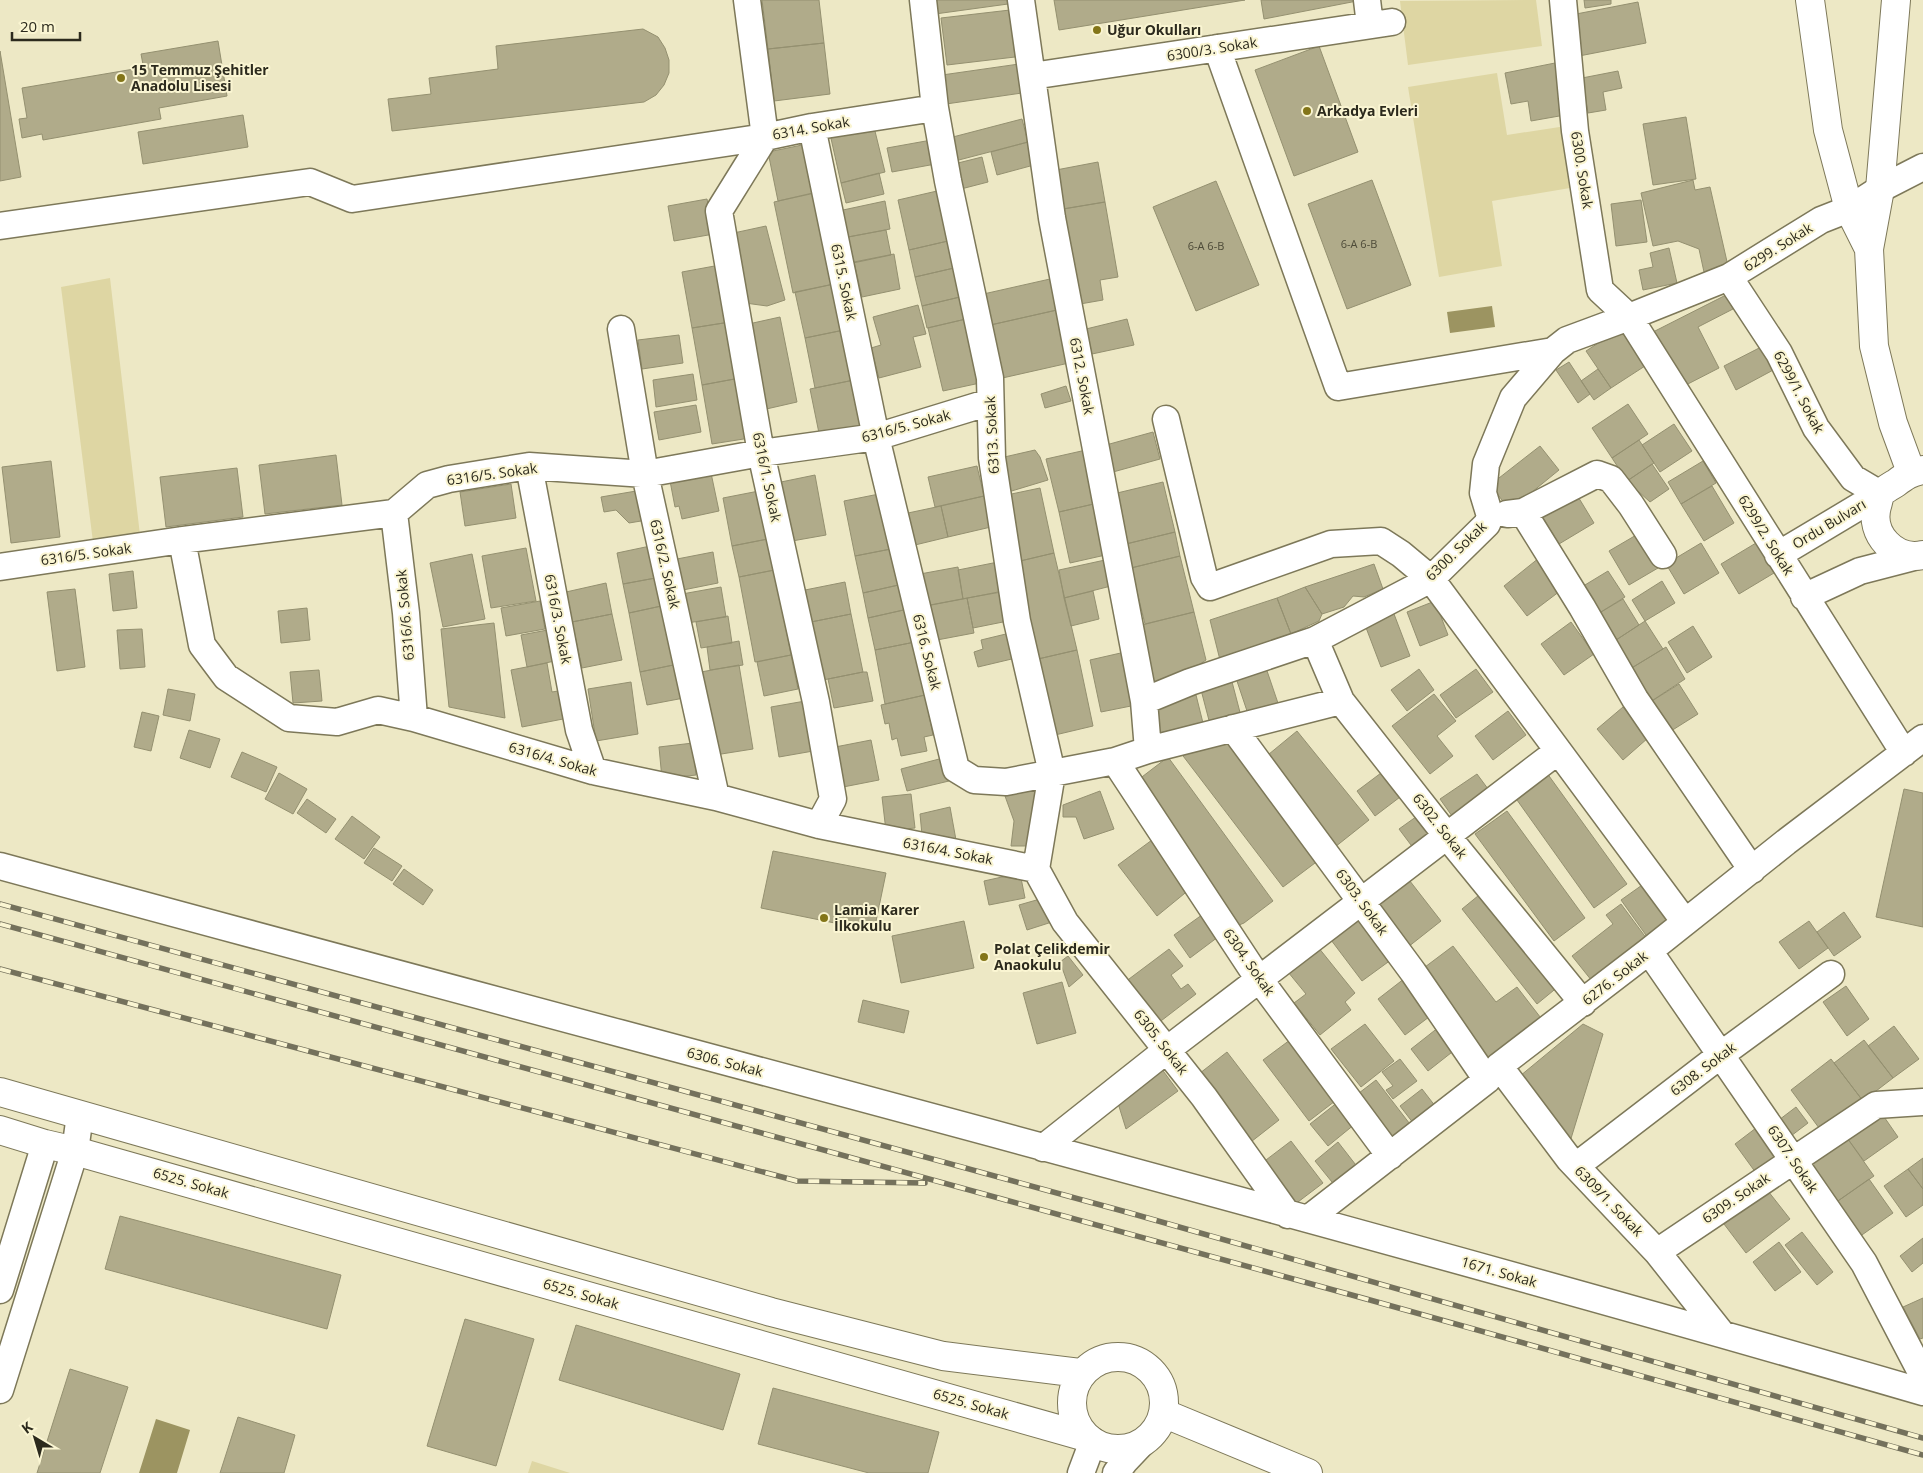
<svg xmlns="http://www.w3.org/2000/svg" width="1923" height="1473" viewBox="0 0 1923 1473" font-family="'Open Sans',sans-serif">
<style>
.green{fill:#ded6a3}
.water{fill:#9c9461}
.building{fill:#b0ab8a;stroke:#949070}
.lines{fill:none;stroke-linecap:round;stroke-linejoin:round}
.minor-casing{stroke:#7d7859;stroke-width:29}
.tertiary-casing{stroke:#7d7859;stroke-width:30}
.secondary-casing{stroke:#7d7859;stroke-width:30}
.minor{stroke:#fff;stroke-width:26}
.tertiary{stroke:#fff;stroke-width:28}
.secondary{stroke:#fff;stroke-width:28}
.rail-casing{stroke:#74715c;stroke-width:5.5}
.rail{stroke:#faf5d2;stroke-width:4;stroke-dasharray:11;stroke-linecap:butt}
.poi-dot{fill:#837518;stroke:#faf5d2;stroke-width:2}
.labels{text-anchor:middle;stroke-width:4;stroke-linejoin:round;paint-order:stroke}
.number-label{font-size:11px;fill:#4d4a38}
.poi-label{font-size:14px;font-weight:bold;fill:#2c2a1d;stroke:#faf5d2;text-anchor:start}
.street-label{font-size:14px;fill:#2c2a1d;stroke:#faf5d2}
</style>
<rect width="100%" height="100%" fill="#ede8c5"/>
<path class="green" d="M1536,0L1542,46L1408,65L1400,1Z
M1497,73L1507,135L1566,126L1576,187L1492,201L1502,266L1439,277L1408,87Z
M110,278L140,535L93,542L61,287Z
M532,1461L570,1473H528Z"/>
<path class="water" d="M1492,306L1495,327L1450,333L1447,312Z
M156,1419L190,1430L177,1473H139Z"/>
<path class="building" d="M762,0H819L824,43L768,49Z
M933,0H1007L1008,4L935,14Z
M1054,0H1245L1059,30Z
M1261,0H1357V1L1264,19Z
M1584,0H1611V4L1585,8Z
M1638,2L1646,43L1579,56L1571,15Z
M1010,10L1015,57L947,65L941,18Z
M643,29L658,37L665,48L669,60V73L664,85L656,95L644,102L392,131L388,99L431,94L429,78L498,69L496,46Z
M218,41L227,96L159,108L161,119L43,140L42,134L22,138L19,119L27,118L22,88L134,69L135,77L145,75L141,54Z
M824,43L830,94L774,101L768,49Z
M1319,46L1358,152L1294,176L1255,70Z
M0,51L21,177L0,181Z
M1555,63L1565,115L1531,121L1528,101L1511,104L1505,73Z
M1019,64L1022,93L946,104L942,75Z
M1618,71L1622,88L1603,92L1606,110L1588,113L1582,78Z
M243,115L248,147L143,164L138,132Z
M1686,117L1696,179L1653,185L1643,124Z
M1022,119L1028,142L955,161L949,138Z
M873,123L885,172L841,183L830,134Z
M937,139L941,163L892,172L887,148Z
M1028,142L1034,165L997,175L991,152Z
M807,144L817,192L778,201L768,152Z
M982,157L988,182L961,189L954,164Z
M1098,162L1105,202L1063,209L1056,170Z
M879,173L884,194L846,203L841,183Z
M1372,180L1411,285L1347,309L1308,204Z
M1693,180L1695,190L1710,187L1728,266L1704,272L1699,249L1678,241L1653,246L1641,193Z
M1216,181L1259,285L1196,311L1153,207Z
M937,191L948,241L909,250L898,200Z
M815,193L834,284L793,293L774,202Z
M707,199L714,234L674,241L668,206Z
M1641,200L1647,242L1616,246L1611,204Z
M885,201L890,229L848,237L843,210Z
M1105,202L1118,277L1100,280L1103,300L1080,304L1063,209Z
M766,226L785,300L767,306L745,303L729,234Z
M886,230L891,255L853,263L848,237Z
M948,241L954,268L915,277L909,250Z
M1669,248L1677,283L1643,290L1639,270L1653,267L1650,253Z
M894,254L900,289L862,297L854,262Z
M720,265L730,322L692,328L682,272Z
M954,268L960,297L922,306L915,277Z
M1050,279L1057,310L986,326L979,295Z
M834,284L844,330L805,338L795,292Z
M1726,295L1733,309L1698,327L1719,368L1682,387L1653,332Z
M960,297L966,319L927,328L922,306Z
M918,305L926,334L913,337L921,367L879,378L871,348L881,345L873,317Z
M1057,310L1069,363L998,379L986,326Z
M780,317L797,402L762,410L744,325Z
M966,319L980,383L943,391L928,328Z
M1127,319L1134,345L1092,354L1086,329Z
M730,322L740,378L702,385L692,328Z
M1620,329L1645,366L1611,388L1586,351Z
M844,330L854,380L815,388L805,338Z
M679,335L683,363L642,369L638,340Z
M1765,345L1777,368L1736,390L1724,366Z
M1569,362L1590,394L1578,403L1556,370Z
M1598,369L1611,388L1594,400L1581,381Z
M693,374L697,400L656,407L653,380Z
M740,378L750,438L712,444L702,385Z
M854,380L865,434L821,443L810,389Z
M1066,386L1071,401L1045,408L1041,394Z
M1628,404L1648,434L1612,458L1592,428Z
M696,405L701,432L659,440L654,412Z
M1674,424L1692,451L1660,472L1642,445Z
M1153,432L1160,459L1113,472L1106,445Z
M1639,440L1654,463L1627,481L1612,458Z
M1540,446L1559,470L1510,510L1490,485Z
M1035,450L1040,457L1048,480L1005,493L1000,458Z
M1086,450L1098,503L1059,512L1046,459Z
M336,455L342,505L265,514L259,465Z
M51,461L60,537L11,543L2,467Z
M1703,461L1716,483L1681,504L1668,482Z
M1652,464L1669,489L1650,502L1627,481Z
M977,466L984,496L935,507L928,477Z
M237,468L243,517L166,527L160,477Z
M711,473L719,511L682,519L679,506L675,507L670,481Z
M815,475L826,535L792,541L781,482Z
M1163,482L1175,532L1126,544L1113,494Z
M511,484L516,518L465,526L460,492Z
M1712,486L1734,523L1704,541L1681,504Z
M1040,488L1054,553L1016,562L1002,496Z
M642,490L647,520L629,523L616,510L604,512L601,497Z
M764,490L773,538L732,546L723,498Z
M1574,490L1594,523L1559,544L1539,511Z
M884,493L896,548L855,556L844,501Z
M984,496L991,527L948,537L941,506Z
M1098,503L1110,554L1070,563L1059,512Z
M941,506L948,537L915,545L908,513Z
M1175,532L1180,556L1131,568L1126,544Z
M1638,534L1658,568L1629,585L1609,551Z
M773,538L779,569L739,577L732,546Z
M1701,543L1719,573L1684,594L1666,564Z
M1756,543L1774,573L1739,594L1721,564Z
M655,545L661,577L623,584L617,553Z
M526,548L536,601L491,608L482,556Z
M896,548L903,584L863,593L855,556Z
M713,552L718,583L683,590L677,559Z
M1054,553L1077,650L1038,659L1016,562Z
M472,554L485,619L443,627L430,563Z
M1544,554L1568,585L1527,616L1504,586Z
M1180,556L1194,612L1145,624L1131,568Z
M1105,560L1111,586L1064,598L1059,570Z
M998,562L1003,591L963,599L958,570Z
M1374,564L1383,589L1364,597L1353,596L1344,607L1322,614L1305,587Z
M958,567L963,599L926,606L920,574Z
M775,570L791,655L755,662L739,577Z
M133,571L137,608L113,611L109,574Z
M1608,571L1625,597L1596,615L1580,588Z
M661,577L666,605L629,613L623,584Z
M1662,581L1675,603L1645,621L1632,600Z
M845,582L851,614L811,622L805,590Z
M606,583L612,614L572,622L566,592Z
M903,584L908,609L868,618L863,593Z
M721,587L726,617L687,623L682,594Z
M1305,587L1322,614L1319,621L1291,634L1277,598Z
M75,589L85,667L57,671L47,592Z
M1007,591L1013,620L973,628L967,598Z
M1093,591L1099,619L1071,626L1064,598Z
M967,598L974,633L937,640L930,605Z
M1277,598L1291,634L1220,660L1210,620Z
M1623,599L1639,625L1613,642L1596,615Z
M540,601L545,629L506,636L501,608Z
M1435,601L1448,635L1420,646L1407,612Z
M666,605L678,664L640,672L629,613Z
M307,608L310,640L281,643L278,611Z
M908,609L915,642L875,650L868,618Z
M1194,612L1206,660L1177,680L1153,686L1138,626Z
M612,614L622,660L582,668L572,622Z
M851,614L863,672L823,680L811,622Z
M1394,614L1410,656L1381,667L1365,625Z
M728,616L732,643L701,648L696,622Z
M1645,621L1663,649L1630,669L1613,642Z
M1571,622L1594,654L1564,675L1541,644Z
M494,623L505,718L449,707L441,629Z
M1693,626L1712,657L1687,673L1668,642Z
M558,628L564,659L527,667L521,635Z
M142,629L145,667L120,669L117,630Z
M1010,633L1016,658L978,667L974,652L983,649L981,640Z
M739,641L743,665L710,670L707,647Z
M915,642L925,695L885,704L875,650Z
M1666,647L1685,679L1650,702L1630,669Z
M1077,650L1093,726L1055,735L1038,659Z
M1125,652L1136,705L1101,712L1090,660Z
M791,655L798,689L764,696L757,662Z
M1264,662L1281,712L1251,723L1234,672Z
M547,663L552,692L558,691L563,719L522,727L511,670Z
M678,664L684,698L647,705L640,672Z
M739,665L753,749L715,755L701,672Z
M1419,669L1434,690L1407,711L1391,690Z
M1476,669L1493,692L1456,718L1440,695Z
M319,670L322,701L293,703L290,672Z
M863,672H867L873,701L834,708L828,679Z
M1231,678L1242,720L1211,728L1200,686Z
M631,682L638,734L596,741L588,689Z
M1679,684L1698,714L1663,736L1644,706Z
M168,689L195,694L190,721L163,715Z
M1434,694L1456,721L1437,736L1453,756L1430,774L1392,726Z
M925,695L933,735L924,737L927,751L901,756L897,738L892,740L889,723L885,724L881,705Z
M1196,695L1203,723L1160,733L1153,706Z
M811,700L819,750L779,757L771,707Z
M1623,707L1648,738L1623,760L1597,729Z
M1508,711L1526,735L1493,760L1475,736Z
M142,712L159,716L151,751L134,747Z
M189,730L220,739L210,768L180,758Z
M1297,731L1369,820L1335,847L1263,759Z
M1230,735L1323,857L1283,887L1177,748Z
M871,740L879,780L838,788L830,748Z
M693,743L696,775L662,779L659,747Z
M242,752L277,767L266,792L231,777Z
M1168,757L1273,901L1244,923L1239,925L1134,783Z
M943,758L949,781L907,791L901,769Z
M1389,767L1408,791L1375,816L1357,791Z
M1544,769L1627,884L1594,908L1512,793Z
M279,773L307,789L293,814L265,799Z
M1477,774L1494,797L1457,823L1440,799Z
M1904,789L1923,793V927L1876,917Z
M1035,790L1030,846H1011L1014,821L1005,796Z
M1100,791L1114,829L1084,839L1076,817H1063V805Z
M911,794L915,828L886,831L882,797Z
M307,799L336,819L326,833L297,813Z
M950,807L956,840L922,835L920,814Z
M1507,811L1585,918L1554,941L1475,834Z
M1420,814L1438,838L1417,853L1399,829Z
M352,816L380,837L364,859L335,839Z
M1152,840L1190,889L1157,916L1118,865Z
M374,848L402,866L392,881L364,863Z
M773,851L886,873L874,931L761,908Z
M404,869L433,890L423,905L393,884Z
M1020,873L1025,898L989,905L984,881Z
M1406,876L1441,921L1408,947L1374,901Z
M1645,883L1672,920L1648,938L1621,900Z
M1484,891L1559,986L1537,1004L1462,909Z
M1047,897L1055,921L1027,930L1019,905Z
M1621,904L1647,939L1592,981L1572,956L1613,924L1606,915Z
M1360,911L1395,957L1362,981L1328,936Z
M1206,912L1222,934L1190,958L1174,935Z
M1844,912L1861,937L1834,956L1817,932Z
M964,921L974,968L901,983L892,936Z
M1809,921L1828,948L1799,969L1779,942Z
M1453,946L1496,1002L1517,987L1544,1022L1491,1062L1421,970Z
M1318,947L1355,993L1345,1002L1351,1010L1320,1035L1294,1003L1306,994L1288,972Z
M1169,949L1183,966L1171,975L1181,989L1188,984L1196,994L1157,1024L1125,982Z
M1068,956L1083,975L1069,987L1060,962Z
M1409,975L1437,1011L1405,1035L1378,999Z
M1062,982L1076,1033L1037,1044L1023,993Z
M1846,986L1869,1019L1847,1036L1823,1002Z
M863,1000L909,1011L904,1033L858,1022Z
M1365,1024L1394,1061L1361,1087L1331,1049Z
M1583,1024L1603,1034L1569,1145L1520,1076Z
M1894,1026L1919,1059L1893,1078L1868,1046Z
M1439,1027L1456,1049L1428,1071L1411,1049Z
M1294,1037L1339,1098L1309,1121L1263,1060Z
M1864,1040L1893,1078L1863,1101L1834,1063Z
M1227,1052L1279,1120L1247,1145L1195,1077Z
M1400,1059L1417,1081L1393,1099L1386,1090L1393,1086L1382,1072Z
M1831,1059L1863,1101L1822,1132L1791,1090Z
M1161,1068L1178,1091L1126,1129L1117,1100Z
M1376,1080L1413,1128L1396,1141L1359,1093Z
M1422,1089L1439,1111L1417,1128L1400,1106Z
M1338,1102L1355,1124L1328,1146L1310,1124Z
M1796,1107L1808,1123L1787,1139L1775,1123Z
M1880,1111L1898,1137L1864,1161L1845,1135Z
M1756,1128L1777,1157L1756,1173L1735,1144Z
M1845,1135L1874,1176L1835,1203L1806,1162Z
M1291,1141L1323,1183L1294,1205L1262,1163Z
M1338,1142L1359,1169L1336,1187L1315,1161Z
M1923,1158V1189L1908,1169Z
M1908,1169L1923,1189V1205L1906,1217L1884,1186Z
M1869,1179L1893,1213L1859,1237L1835,1203Z
M1768,1191L1790,1219L1746,1253L1724,1224Z
M120,1216L341,1275L327,1329L105,1269Z
M1802,1232L1833,1272L1817,1285L1785,1245Z
M1923,1238V1263L1912,1272L1900,1256Z
M1779,1242L1801,1272L1775,1291L1753,1262Z
M1923,1298V1338L1920,1339L1903,1307Z
M465,1319L534,1339L496,1466L427,1446Z
M576,1325L740,1374L723,1430L559,1380Z
M70,1369L128,1387L100,1473H37Z
M773,1388L939,1432L928,1473H869L758,1444Z
M238,1417L295,1435L284,1473H220Z"/>
<g class="lines">
<defs>
<path id="minor" d="M747,0L765,137L812,127L935,108
M923,0L935,108L948,181L990,378L992,458L1017,621L1052,773L1036,869
M1021,0L1052,218L1144,701L1148,750
M1367,0L1370,25
M1217,48L1338,387L1553,351
M1032,76L1392,22
M812,127L876,437L956,769L974,780L1006,782L1115,761L1148,750L1341,701
M765,137L719,211L761,453L816,702L833,799L819,825
M0,226L310,182L352,199L765,137
M1729,277L1779,353L1816,428L1853,478L1880,494L1778,555
M621,329L645,474L716,797
M1166,419L1204,577L1210,587L1331,544L1381,541L1401,554L1431,579L1685,922
M529,466L579,730L593,771
M1523,512L1582,607L1635,699L1752,870
M394,513L406,613L414,718
M1507,514L1523,512L1597,474L1611,479L1631,505L1663,555
M182,540L202,645L226,677L289,718L337,722L378,710L414,718L593,771L716,797L819,825L1036,869
M0,567L182,540L394,513L427,485L449,479L529,466L645,474L761,453L876,437L990,402
M1804,597L1860,571L1914,557
M1315,640L1341,701L1447,836L1583,1003
M1144,701L1190,682L1315,640L1431,579L1487,524L1490,516L1483,493L1486,464L1513,398L1553,351L1567,340L1629,317L1600,290L1575,131L1563,0
M1233,728L1413,972L1487,1080
M1904,753L1629,317L1729,277L1821,220L1849,209L1880,189L1923,167
M1115,761L1254,972L1390,1156
M0,866C641,1041 1285,1207 1923,1392
M1036,869L1065,922L1204,1097L1288,1215
M1649,951L1864,1263L1923,1376
M1499,1066L1569,1159L1657,1252L1722,1334
M1043,1148L1168,1049L1558,751
M1576,1166L1722,1054L1831,974
M1308,1219L1487,1080L1499,1066L1649,951L1786,842L1923,738
M1657,1252L1876,1105L1923,1102
M0,1290L45,1144
M0,1390L75,1151L80,1115
M1081,1473L1093,1441
M1116,1473L1125,1461L1143,1442"/>
<path id="tertiary" d="M0,1092L771,1312L943,1356L1080,1373
M0,1130L45,1144L75,1151L1086,1437
M1072 1403a46 46 0 1 1 92 0a46 46 0 1 1-92 0Z
M1163,1413L1308,1473"/>
<path id="secondary" d="M1810,0L1828,130L1849,209L1869,249
M1896,0L1880,189L1869,249L1874,346L1893,423L1911,472
M1923,470C1911,472 1905,476 1896,483C1891,486 1883,490 1880,495C1879,497 1878,503 1877,506C1869,534 1895,561 1923,555"/>
</defs>
<use href="#minor" class="minor-casing"/>
<use href="#tertiary" class="tertiary-casing"/>
<use href="#secondary" class="secondary-casing"/>
<use href="#minor" class="minor"/>
<use href="#tertiary" class="tertiary"/>
<use href="#secondary" class="secondary"/>
<defs>
<path id="rail" d="M0,904L1130,1213L1923,1438
M0,924L1370,1300L1923,1455
M0,969L797,1181L925,1183"/>
</defs>
<use href="#rail" class="rail-casing"/>
<use href="#rail" class="rail"/>
</g>
<g class="poi-dot">
<circle cx="1097" cy="30" r="5"/>
<circle cx="121" cy="78" r="5"/>
<circle cx="1307" cy="111" r="5"/>
<circle cx="824" cy="918" r="5"/>
<circle cx="984" cy="957" r="5"/>
</g>
<g class="labels">
<g class="number-label">
<text x="1359" y="248">6-A 6-B</text>
<text x="1206" y="250">6-A 6-B</text>
</g>
<g class="poi-label">
<text x="1107" y="35">Uğur Okulları</text>
<text x="131" y="75">15 Temmuz Şehitler<tspan x="131" dy="16">Anadolu Lisesi</tspan></text>
<text x="1317" y="116">Arkadya Evleri</text>
<text x="834" y="915">Lamia Karer<tspan x="834" dy="16">İlkokulu</tspan></text>
<text x="994" y="954">Polat Çelikdemir<tspan x="994" dy="16">Anaokulu</tspan></text>
</g>
<g class="street-label">
<text transform="translate(1212 49) rotate(-9)" y="5">6300/3. Sokak</text>
<text transform="translate(811 128) rotate(-10)" y="5">6314. Sokak</text>
<text transform="translate(1582 170) rotate(81)" y="5">6300. Sokak</text>
<text transform="translate(1778 247) rotate(-32)" y="5">6299. Sokak</text>
<text transform="translate(844 282) rotate(78)" y="5">6315. Sokak</text>
<text transform="translate(1082 376) rotate(79)" y="5">6312. Sokak</text>
<text transform="translate(1799 392) rotate(62)" y="5">6299/1. Sokak</text>
<text transform="translate(906 426) rotate(-15)" y="5">6316/5. Sokak</text>
<text transform="translate(992 435) rotate(-93)" y="5">6313. Sokak</text>
<text transform="translate(492 474) rotate(-8)" y="5">6316/5. Sokak</text>
<text transform="translate(767 477) rotate(78)" y="5">6316/1. Sokak</text>
<text transform="translate(1829 524) rotate(-31)" y="5">Ordu Bulvarı</text>
<text transform="translate(1766 535) rotate(58)" y="5">6299/2. Sokak</text>
<text transform="translate(1456 551) rotate(-44)" y="5">6300. Sokak</text>
<text transform="translate(86 554) rotate(-8)" y="5">6316/5. Sokak</text>
<text transform="translate(665 564) rotate(77)" y="5">6316/2. Sokak</text>
<text transform="translate(405 615) rotate(-95)" y="5">6316/6. Sokak</text>
<text transform="translate(558 619) rotate(79)" y="5">6316/3. Sokak</text>
<text transform="translate(927 652) rotate(76)" y="5">6316. Sokak</text>
<text transform="translate(553 759) rotate(16)" y="5">6316/4. Sokak</text>
<text transform="translate(1440 826) rotate(52)" y="5">6302. Sokak</text>
<text transform="translate(948 851) rotate(11)" y="5">6316/4. Sokak</text>
<text transform="translate(1362 902) rotate(54)" y="5">6303. Sokak</text>
<text transform="translate(1249 962) rotate(55)" y="5">6304. Sokak</text>
<text transform="translate(1615 978) rotate(-38)" y="5">6276. Sokak</text>
<text transform="translate(1161 1042) rotate(52)" y="5">6305. Sokak</text>
<text transform="translate(725 1062) rotate(15)" y="5">6306. Sokak</text>
<text transform="translate(1703 1069) rotate(-37)" y="5">6308. Sokak</text>
<text transform="translate(1793 1159) rotate(56)" y="5">6307. Sokak</text>
<text transform="translate(191 1183) rotate(16)" y="5">6525. Sokak</text>
<text transform="translate(1736 1198) rotate(-34)" y="5">6309. Sokak</text>
<text transform="translate(1609 1201) rotate(46)" y="5">6309/1. Sokak</text>
<text transform="translate(1499 1272) rotate(16)" y="5">1671. Sokak</text>
<text transform="translate(581 1294) rotate(16)" y="5">6525. Sokak</text>
<text transform="translate(971 1404) rotate(16)" y="5">6525. Sokak</text>
</g>
</g>
<g transform="translate(35 1438) rotate(322)" stroke="#faf5d2" stroke-width="4" paint-order="stroke">
<path d="M0-4L9 19L0 12L-9 19Z" fill="#2c2a1d"/>
<text y="-8" font-size="14" font-weight="bold" text-anchor="middle" fill="#2c2a1d">K</text>
</g>
<path d="M12 32v8h68v-8" fill="none" stroke="#2c2a1d" stroke-width="2.5"/>
<text x="20" y="32" font-size="15" fill="#2c2a1d" stroke="#faf5d2" stroke-width="4" paint-order="stroke">20 m</text>
</svg>
